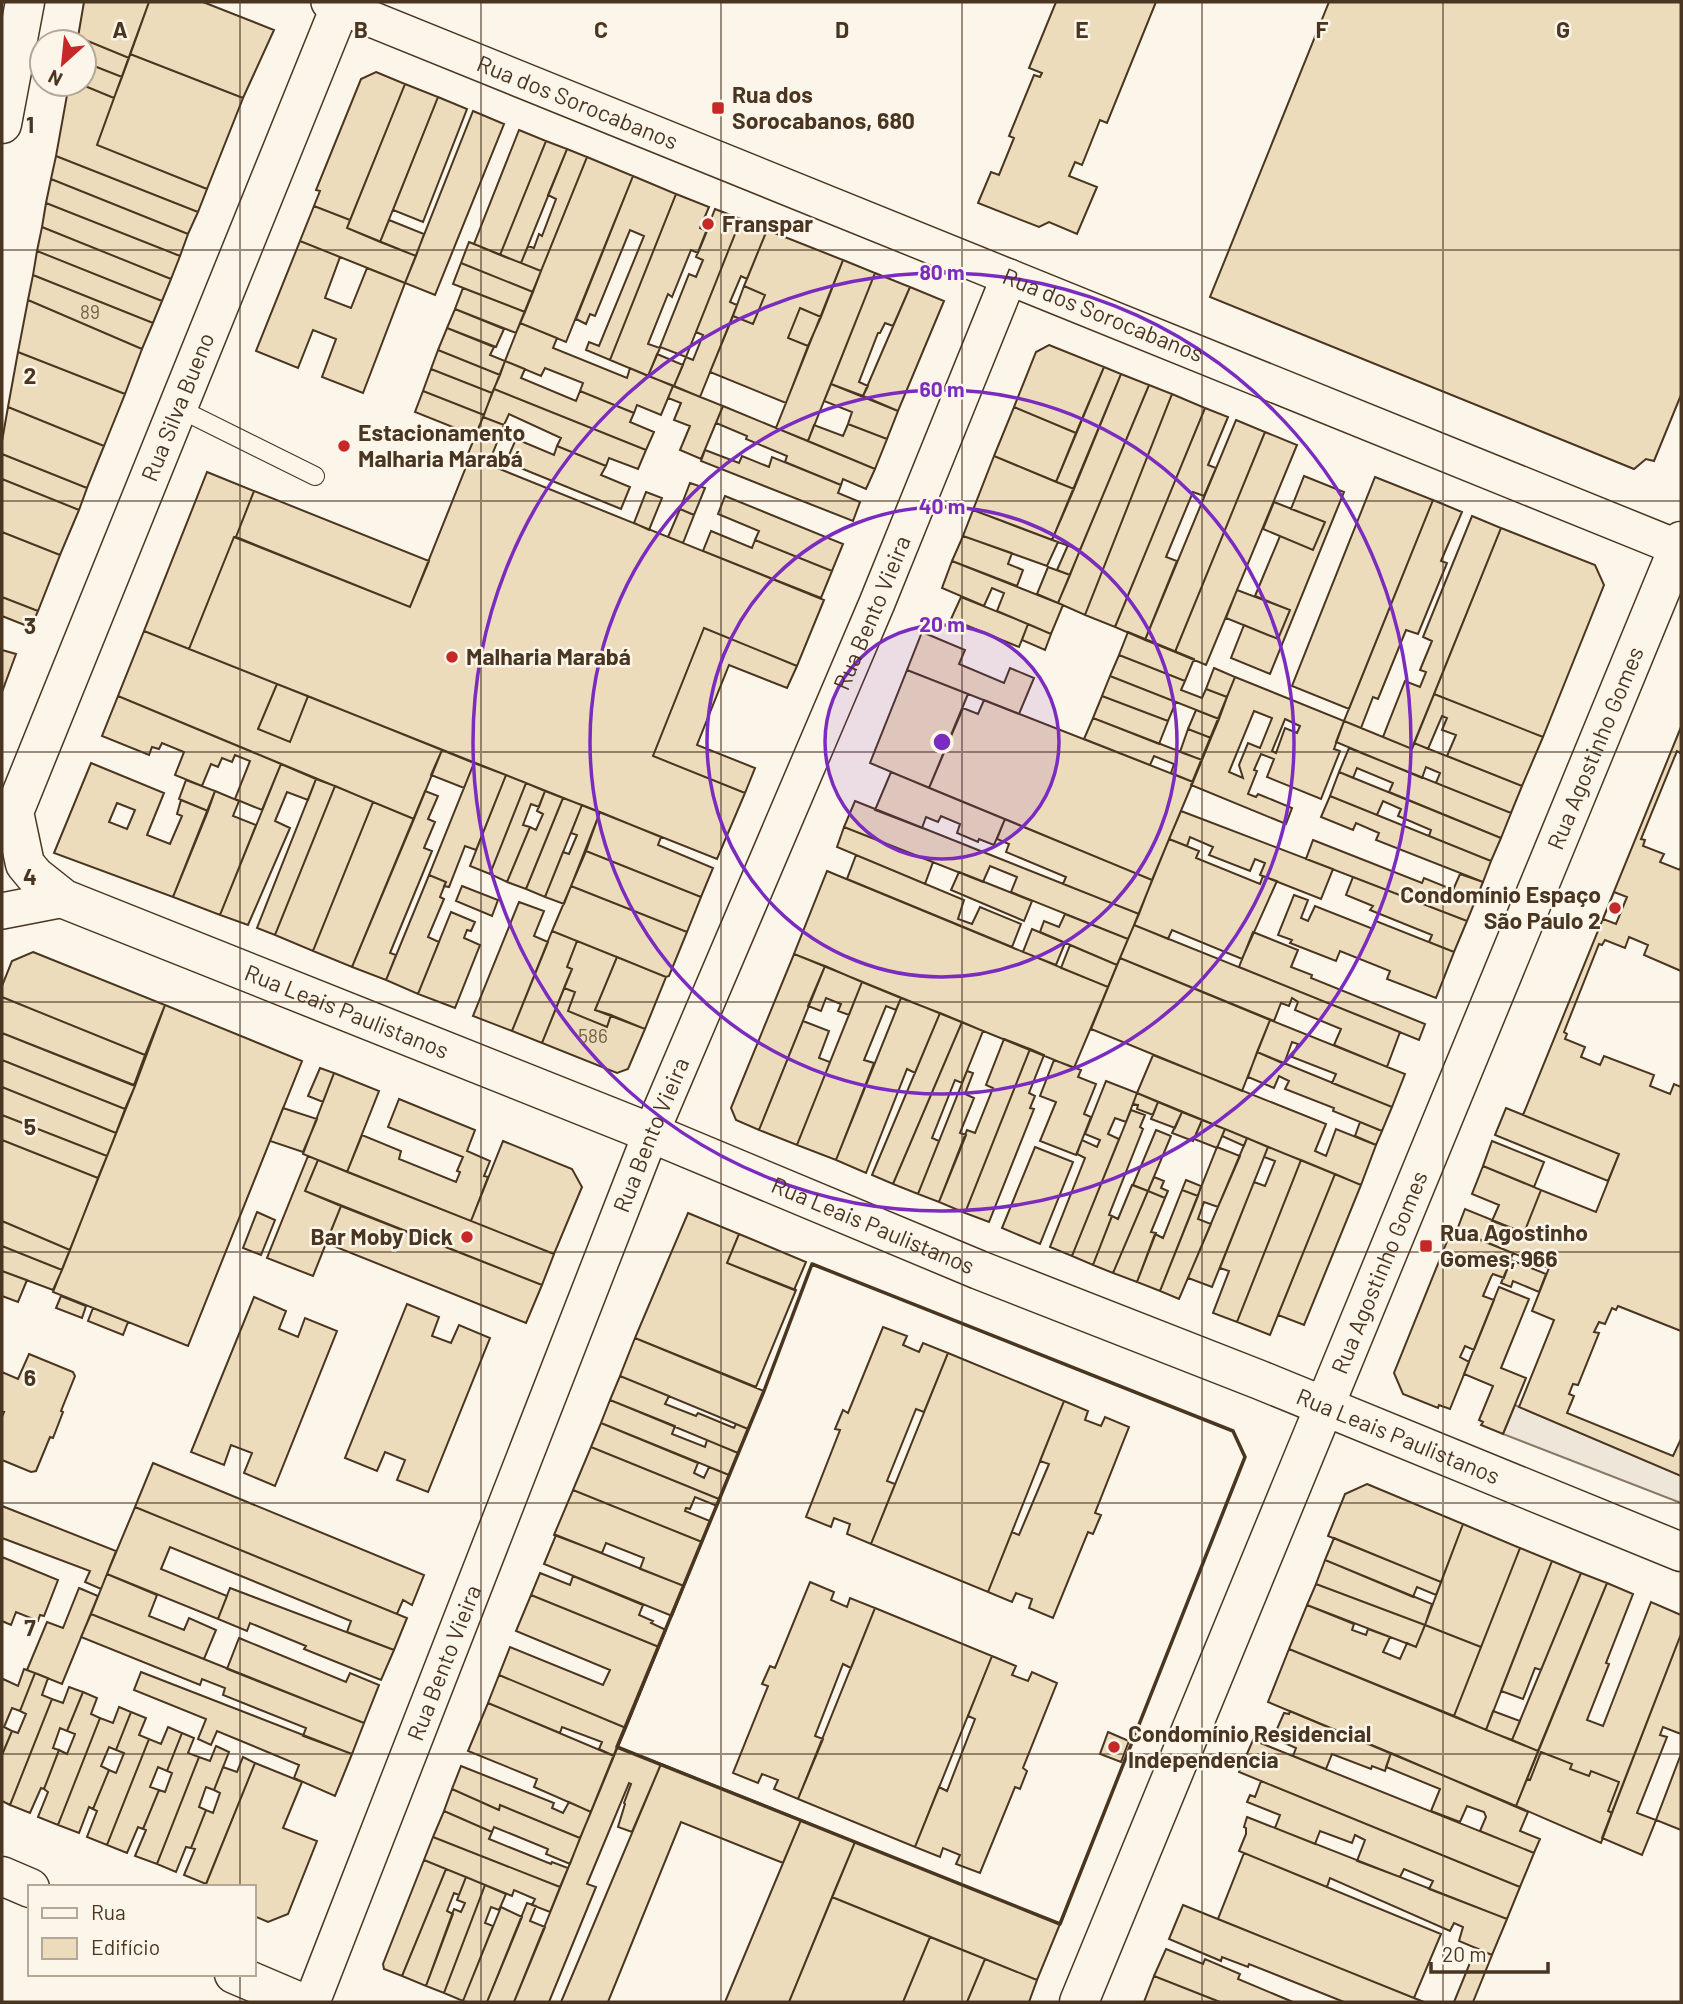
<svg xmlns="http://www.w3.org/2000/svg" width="1683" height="2004" viewBox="0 0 1683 2004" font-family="Barlow,sans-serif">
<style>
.green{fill:#ede6d9;stroke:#887966;stroke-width:2}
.building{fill:#ecdcbc;stroke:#4a3520;stroke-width:2;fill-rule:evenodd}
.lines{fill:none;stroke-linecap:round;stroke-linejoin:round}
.service-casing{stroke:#4a3520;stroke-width:20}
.minor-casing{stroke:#4a3520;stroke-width:38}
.tertiary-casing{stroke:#4a3520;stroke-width:41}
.secondary-casing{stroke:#4a3520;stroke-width:41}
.service{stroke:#fbf6e9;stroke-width:18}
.minor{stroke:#fbf6e9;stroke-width:35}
.tertiary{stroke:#fbf6e9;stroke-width:38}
.secondary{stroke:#fbf6e9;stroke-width:38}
.wall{stroke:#4a3520;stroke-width:3.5}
.grid{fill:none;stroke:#4a3520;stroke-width:2;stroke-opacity:0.55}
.ring{fill:none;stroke:#7b2cbf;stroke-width:3.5}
.poi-dot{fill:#c62828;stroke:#fbf6e9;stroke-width:2.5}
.labels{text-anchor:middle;stroke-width:5;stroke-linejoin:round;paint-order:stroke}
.number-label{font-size:19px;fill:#725f47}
.poi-label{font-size:23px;font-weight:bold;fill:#4a3520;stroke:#fbf6e9;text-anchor:start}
.street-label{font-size:23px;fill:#4a3520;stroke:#fbf6e9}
.grid-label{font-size:23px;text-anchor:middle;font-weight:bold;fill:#4a3520;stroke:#fbf6e9;stroke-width:5;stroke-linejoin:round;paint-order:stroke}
.centre{fill:#7b2cbf;stroke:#fbf6e9;stroke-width:3.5}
.ring-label{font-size:21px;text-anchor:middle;font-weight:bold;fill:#7b2cbf;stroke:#fbf6e9;stroke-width:5;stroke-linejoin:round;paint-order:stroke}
</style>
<rect width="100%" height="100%" fill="#fbf6e9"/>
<path class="green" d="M1515,1405L1681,1475V1503L1503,1434Z"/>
<path class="building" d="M84,2H149L129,58L78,37Z
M149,2H203L274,30L243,98L130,54Z
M1056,2H1156L1107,123L1100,120L1082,165L1075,162L1069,176L1097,187L1077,234L1049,222L1039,227L978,203L991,172L999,175L1014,138L1009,136L1034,75L1040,77L1042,73L1029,68Z
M1329,2H1681V395L1654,461L1646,459L1634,469L1210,297Z
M78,37L129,58L122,77L84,62V42H77Z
M130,54L243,98L207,189L97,145Z
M84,62L122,77L114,98L80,84H84Z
M376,72L405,84L350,220L314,206L320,191L316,190L361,79Z
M69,84H80L114,98L97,145L207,189L198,212L56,156Z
M405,84L438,97L380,242L347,228Z
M438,97L467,109L423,222L393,210Z
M473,111L504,124L435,295L405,283Z
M519,130L546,141L500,255L474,244Z
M546,141L567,149L521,263L500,255Z
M567,149L587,157L541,271L521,263L528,246L534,248L539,234L542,236L556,199L548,195Z
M56,156L198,212L188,234L51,179Z
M587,157L633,176L566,342L520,323Z
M633,176L676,194L610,360L586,350L589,342L599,346L644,236L630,230L595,316L590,314L586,324L576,319Z
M51,179L188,234L180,256L46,203Z
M676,194L709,207L700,228L707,231L698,253L691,250L672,297L668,294L648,344L660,348L648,376L610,360Z
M46,203L180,256L171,279L42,227Z
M314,206L350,220L347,228L416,256L405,283L300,241Z
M715,209L741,219L686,357L660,347L689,274L696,277L703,260L696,257Z
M741,219L767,230L747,279L741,276L730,302L737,305L700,397L674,386L686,357L693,360L703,335L696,332Z
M389,220L424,234L416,256L380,242Z
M42,227L171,279L162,301L37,251Z
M767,230L843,260L821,317L800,308L788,338L808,346L786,403L710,372L733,316L753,324L765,295L744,286Z
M300,241L340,257L325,298L351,308L367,268L405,283L363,393L322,377L336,339L313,330L298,368L256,351Z
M469,242L541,271L533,292L461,263Z
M37,251L162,301L153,323L33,275Z
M843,260L875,273L808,441L776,428Z
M461,263L533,292L525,312L453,284Z
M875,273L910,287L893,326L885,323L880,333H878L859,382L868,386L863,396L831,384Z
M33,275L153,323L142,349L28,300Z
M744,286L765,295L753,324L733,316Z
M910,287L944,301L898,411L863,396Z
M463,288L525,312L516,333L455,309Z
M28,300L142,349L125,394L18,352Z
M800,308L821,317L808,346L788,338Z
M455,309L504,329L496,347L447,328Z
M520,323L557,338L553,348L627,378L630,368L673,386L661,415L637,405L634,413L580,391L583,383L545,368L541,376L505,361Z
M447,328L494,347L490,355L505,361L500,375L438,350Z
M1049,345L1104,367L1076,433L1014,407L1036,352Z
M438,350L500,375L492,393L431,369Z
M18,352L125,394L104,446L8,407Z
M657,354L683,365L674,386L648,376Z
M505,361L525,369L521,378L576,401L580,391L634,413L630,422L654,432L646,450L494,389Z
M1104,367L1121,374L1074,489L1056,482Z
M431,369L492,393L484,415L423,391Z
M1121,374L1149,385L1080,550L1052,540Z
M831,384L898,411L887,439L848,424L852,412L824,401Z
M1149,385L1172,394L1085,615L1058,603Z
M673,386L723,406L701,459L680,450L690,426L674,420L681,403L668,398Z
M494,389L646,450L638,469L609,458L606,466L557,446L561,438L509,414L504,425L483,417Z
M423,391L484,415L475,436L415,412Z
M1172,394L1205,408L1115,627L1085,615Z
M723,406L875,469L866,489L843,479L841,485L785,462L787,456L746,439L747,436L716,423Z
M8,407L104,446L87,488L2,454V441Z
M1014,407L1076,433L1056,482L994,456Z
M1205,408L1228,417L1208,465L1216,468L1204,496L1193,492L1166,557L1177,561L1145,640L1115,627Z
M483,417L504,425L488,465L467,456Z
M1236,420L1265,432L1175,652L1145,640Z
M848,424L887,439L875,469L808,441L814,425L843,436Z
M1265,432L1297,445L1206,665L1175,652Z
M516,439L554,455L557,446L606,466L601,475L630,487L621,509L506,462Z
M705,450L739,463L742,456L769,467L772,457L841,485L838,493L860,502L853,521L701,461Z
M2,454L87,488L79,510L2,479Z
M994,456L1074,489L1052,540L973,510Z
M470,457L824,600L797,666L704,628L653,756L745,793L717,859L189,649L234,537L410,607Z
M207,472L254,491L236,537H234L189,649L144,631Z
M1304,476L1344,492L1270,674L1231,658L1244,625L1278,639L1290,610L1255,596L1280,536L1313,550L1325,522L1291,509Z
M1375,477L1433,500L1349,709L1292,686Z
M2,479L79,510L60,555L2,532Z
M690,483L705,488L694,515L680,509Z
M254,491L429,561L410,607L236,537Z
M646,492L662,498L649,530L634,523Z
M725,496L843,544L832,571L755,540L759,531L718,514Z
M1433,500L1462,512L1441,561L1447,563L1418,634L1406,630L1378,699L1373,697L1361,728L1344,721Z
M1274,502L1325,522L1313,550L1263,529Z
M680,509L694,515L683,543L668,537Z
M973,510L1058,542L1047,566L963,536Z
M1472,516L1501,528L1412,749L1383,737L1405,681L1420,687L1426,672L1420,670L1432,641L1423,637Z
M1501,528L1595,565L1604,585L1543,737L1434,694Z
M711,531L752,548L755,540L832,571L821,598L703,551Z
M2,532L60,555L38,611L2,597Z
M963,536L1012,553L1008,564L1023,570L1017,586L952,561Z
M1068,545L1080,550L1070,575L1057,570Z
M952,561L1063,605L1051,634L997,611L1004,593L992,588L984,606L942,588Z
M1048,567L1070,575L1058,603L1037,594Z
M1237,590L1290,610L1278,639L1226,618Z
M2,597L38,611L34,620L31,618L27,626L2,616Z
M961,597L1028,624L1019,647L951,619Z
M1028,624L1051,634L1045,650L1022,640Z
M704,628L797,666L787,688L729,665L697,745L755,768L745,793L653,756Z
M144,631L277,684L258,729L290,742L308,696L442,750L414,819L118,696Z
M922,632L965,650L959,664L1004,683L1010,668L1034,678L1019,714L907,670Z
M1128,632L1194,659L1185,681L1119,655Z
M2,650L16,654L2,692Z
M1119,655L1185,681L1181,690L1202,698L1206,689L1227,697L1219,719L1110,676Z
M1214,668L1235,677L1227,697L1206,689Z
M907,670L968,694L929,788L870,763Z
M1110,676L1176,702L1168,721L1102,696Z
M1235,677L1344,721L1334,749L1340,751L1321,799L1267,777L1274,759L1261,754L1254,770L1257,771L1248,794L1256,797L1258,794L1292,808L1286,824L1191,785ZM1254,711L1272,718L1260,748L1248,743L1239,765L1243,778L1229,772ZM1285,719L1300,726L1297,733L1285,728L1276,753L1272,751Z
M277,684L308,696L290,742L258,729Z
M1434,694L1543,737L1522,786L1447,756L1456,735L1442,730L1447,718L1442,716L1428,749L1414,743Z
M118,696L281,764L262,810L235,799L250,761L235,755L232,762L222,758L218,767L211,764L202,786L175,775L184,752L162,743L159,749L152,747L149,755L102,736Z
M1102,696L1168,721L1159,744L1093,718Z
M984,700L1193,782L1152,880L929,788L963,708L978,714Z
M1196,710L1219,719L1211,738L1188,729Z
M1093,718L1202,760L1193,782L1171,773L1174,764L1154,756L1150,765L1084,739Z
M1344,721L1412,749L1414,743L1522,786L1511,813L1436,783L1440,773L1426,767L1422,778L1336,742Z
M1681,727V1476L1519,1407L1554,1320L1532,1311L1549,1268L1457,1230L1465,1209L1524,1233L1541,1190L1596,1212L1619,1154L1523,1115Z
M1188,729L1211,738L1202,760L1180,752Z
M1349,748L1511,813L1501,838L1389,792L1393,783L1357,768L1353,778L1339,772Z
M442,750L474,763L464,788L431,775Z
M1681,750V866L1680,870L1660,862L1664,854L1643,846L1645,840L1641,839L1677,751L1680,753Z
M91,763L164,793L147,835L170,844L182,816L177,814L181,800L208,811L173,897L54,853ZM117,803L135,810L127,829L109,822Z
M474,763L506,775L476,850L465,846L449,887L444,886L446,882L429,875Z
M281,764L316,779L308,800L287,792L275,821L290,828L248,925L220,915Z
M891,772L1005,819L994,845L979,839L978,842L957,833L960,824L941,816L938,822L926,817L922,828L875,810Z
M1339,772L1501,838L1491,861L1429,836L1431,830L1398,816L1401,809L1383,801L1377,815L1330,796Z
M506,775L526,783L490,874L470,866Z
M316,779L335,786L275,935L257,928Z
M186,780L215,791L208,811L179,799Z
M526,783L545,791L539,807L531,804L523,825L530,827L507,882L490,874Z
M335,786L373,802L313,951L275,935Z
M215,791L239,801L233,816L256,825L220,915L173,897Z
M425,791L438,796L428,819L435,822L424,848L432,851L390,953L396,955L386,980L352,967Z
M545,791L563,798L526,889L507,882L530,827L536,830L543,814L537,811Z
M1330,796L1491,861L1483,882L1376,840L1379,833L1356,823L1353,830L1321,817Z
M563,798L582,805L545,897L526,889Z
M855,801L1139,914L1128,939L1011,892L1017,877L990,866L983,882L844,827Z
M373,802L414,819L352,967L313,951Z
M582,805L600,812L564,904L545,897L563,852L569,854L577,835L571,833Z
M1181,811L1333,869L1321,899L1260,875L1265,863L1255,859L1250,871L1209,855L1213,847L1190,837L1187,846L1169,839Z
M600,812L661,837L658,845L713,868L701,897L586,851Z
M1005,819L1152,880L1139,914L1063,884L1066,877L1006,852L1009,844L997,839Z
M844,827L933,862L925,884L837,847Z
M1169,839L1199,851L1196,858L1260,884L1263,876L1277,881L1242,959L1172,930L1168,939L1134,925Z
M1313,840L1422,883L1424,878L1476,899L1467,921L1306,859Z
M586,851L701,897L687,932L571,886Z
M856,855L964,900L958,919L972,924L980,907L1021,924L1012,947L847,879Z
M827,871L1108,987L1074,1068L794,954Z
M959,872L1032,901L1024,921L951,890Z
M1460,874L1483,882L1476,899L1453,890Z
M429,875L446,882L440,897L444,899L428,937L439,942L418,994L386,980Z
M1353,877L1467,921L1454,952L1429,942L1432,935L1370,910L1373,906L1346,895Z
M462,886L498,900L492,916L456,901Z
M571,886L687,932L669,976L666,977L552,931Z
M1614,892L1627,897L1616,924L1603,919Z
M1294,895L1308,900L1301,918L1308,921L1315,906L1373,929L1376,921L1454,952L1436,998L1387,979L1390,971L1340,951L1336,961L1290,943L1292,940L1278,935Z
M519,902L544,911L534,936L548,942L512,1031L473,1016Z
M451,912L475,922L471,931L467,930L464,938L480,945L455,1008L418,994Z
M1065,914L1128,939L1117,965L1040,932L1044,921L1059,927Z
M1134,925L1400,1032L1387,1067L1334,1045L1341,1029L1295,1010L1298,1002L1292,998L1289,1006L1281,1003L1274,1021L1120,958Z
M1032,929L1065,943L1056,965L1023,952Z
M552,931L577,941L567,967L572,969L542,1043L512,1031Z
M1253,932L1298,950L1291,967L1312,975L1311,978L1425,1024L1419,1040L1239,967Z
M1629,937L1648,945L1644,955L1681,971V1087L1674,1084L1670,1094L1650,1086L1654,1075L1604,1056L1600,1065L1581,1057L1585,1047L1565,1039L1567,1034L1564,1032L1599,944L1602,945L1605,940L1625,948Z
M577,941L617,957L595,1010L611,1015L607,1027L568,1011L575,992L564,988L572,969L567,967Z
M1070,945L1117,965L1108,987L1061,968Z
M33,952L165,1005L145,1055L2,997V986L12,961Z
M794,954L825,966L759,1130L736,1120L731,1108Z
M617,957L666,977L645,1029L595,1010Z
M1120,958L1270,1020L1242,1091L1091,1029Z
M825,966L862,982L849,1015L838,1011L841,1004L826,998L821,1011L808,1006Z
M862,982L901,998L896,1010L886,1006L864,1060L874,1063L836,1160L797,1145Z
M564,988L575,992L568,1011L607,1027L611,1015L645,1029L628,1069L617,1073L542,1043Z
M2,997L145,1055L134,1085L2,1033Z
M901,998L940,1013L915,1073L907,1069L866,1173L836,1160Z
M165,1005L302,1061L188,1346L53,1292L135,1086Z
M940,1013L962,1022L893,1184L872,1175Z
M1270,1020L1405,1074L1392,1107L1332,1083L1336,1074L1292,1057L1298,1044L1292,1042L1284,1064L1257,1052Z
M803,1021L829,1031L819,1058L830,1062L797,1145L759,1130Z
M962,1022L983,1031L962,1083L955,1080L932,1138L939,1141L918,1194L893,1184Z
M2,1033L135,1086L125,1109L2,1060Z
M1004,1039L1030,1049L965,1213L939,1202L967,1130L975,1133L993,1088L986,1085Z
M1030,1049L1044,1055L1029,1093L1035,1096L1030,1108L1034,1109L989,1222L965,1213Z
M1257,1052L1392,1107L1382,1131L1333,1111L1334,1108L1285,1089L1289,1081L1279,1076L1274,1088L1248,1077Z
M1153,1055L1326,1124L1315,1151L1326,1156L1336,1129L1376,1145L1361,1185L1137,1093Z
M2,1060L125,1109L116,1133L2,1087Z
M1054,1060L1081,1070L1078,1077L1096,1084L1084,1114L1091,1117L1076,1155L1040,1141L1056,1102L1040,1096Z
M320,1068L334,1073L323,1102L308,1096Z
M967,1071L973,1073L965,1094L974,1098L960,1133L966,1135L939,1202L918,1194Z
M334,1073L379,1091L347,1172L303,1154Z
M1106,1081L1137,1093L1126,1122L1115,1118L1108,1134L1119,1139L1072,1256L1050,1247L1085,1158L1077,1154L1082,1140L1097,1147L1100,1140L1085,1134Z
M2,1087L116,1133L107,1156L2,1115Z
M1137,1093L1158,1102L1153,1115L1137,1109L1138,1105L1133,1104Z
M399,1099L475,1130L467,1151L490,1161L484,1176L488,1177L471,1221L347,1172L362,1135L401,1151L399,1159L456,1182L460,1172L457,1171L463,1157L388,1127Z
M1158,1102L1182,1112L1175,1128L1151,1119Z
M283,1108L317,1119L303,1152L270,1141Z
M1506,1108L1619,1154L1608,1181L1495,1135Z
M1131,1110L1145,1115L1140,1127L1143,1129L1109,1215L1112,1216L1093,1265L1072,1256Z
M1182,1112L1202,1120L1193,1141L1172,1133Z
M2,1115L107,1156L98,1178L2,1140Z
M1202,1120L1225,1129L1217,1148L1194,1139Z
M1360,1122L1382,1131L1376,1145L1355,1136Z
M1225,1129L1247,1138L1244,1146L1222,1136Z
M1156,1130L1171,1136L1148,1191L1133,1185Z
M1247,1138L1268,1147L1212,1287L1188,1278Z
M2,1140L98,1178L70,1250L2,1221Z
M503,1141L572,1169L582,1187L554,1254L471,1221Z
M1492,1141L1544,1162L1534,1187L1483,1166Z
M1035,1147L1073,1162L1040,1244L1002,1228Z
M1217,1147L1240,1156L1218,1207L1204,1202L1198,1219L1211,1224L1179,1299L1160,1291Z
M1268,1147L1301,1160L1237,1322L1213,1313L1229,1271L1220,1268L1254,1182L1265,1186L1275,1161L1264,1157Z
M308,1156L318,1160L305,1191L341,1206L313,1276L267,1258Z
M318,1160L554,1254L542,1285L305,1191Z
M1301,1160L1335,1174L1270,1335L1237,1322Z
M1483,1166L1541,1190L1524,1233L1492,1221L1499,1205L1472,1194Z
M1335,1174L1361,1185L1304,1325L1278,1315Z
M1154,1177L1164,1181L1161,1188L1168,1191L1165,1198L1148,1191Z
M1186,1180L1201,1186L1198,1196L1182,1190Z
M1132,1185L1148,1191L1113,1273L1093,1265L1112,1216L1118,1219Z
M1182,1190L1198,1196L1160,1291L1137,1282L1155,1234L1163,1238Z
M1148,1191L1165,1198L1151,1232L1156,1233L1137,1282L1113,1273Z
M341,1206L542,1285L526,1323L326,1243Z
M257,1212L275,1220L261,1255L243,1248Z
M688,1213L739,1234L727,1263L796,1290L756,1387L635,1338Z
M2,1221L70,1250L62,1270L2,1246Z
M1452,1229L1513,1253L1504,1278L1493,1274L1491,1277L1483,1296L1494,1300L1474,1350L1465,1346L1460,1357L1469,1362L1450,1409L1439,1405L1438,1408L1403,1394L1394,1373Z
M739,1234L806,1262L794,1290L727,1263Z
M2,1246L62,1270L53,1290L2,1271Z
M1511,1260L1546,1274L1539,1292L1513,1281L1511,1287L1501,1283Z
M2,1271L27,1280L18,1302L2,1296Z
M1499,1287L1529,1299L1501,1368L1526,1378L1503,1434L1481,1425L1483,1422L1479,1420L1493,1386L1464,1374Z
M61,1296L86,1306L82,1318L56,1308Z
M254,1297L286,1311L279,1329L298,1337L305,1318L337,1331L275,1486L244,1473L252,1453L231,1445L224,1465L191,1452Z
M407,1304L439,1317L432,1336L451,1343L459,1325L490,1338L428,1492L397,1480L405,1460L385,1452L377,1471L345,1458Z
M1618,1306L1681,1331V1439L1673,1456L1567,1413L1574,1396L1569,1394L1573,1384L1578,1385L1599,1333L1594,1332L1599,1322L1605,1324L1612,1308L1616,1310Z
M93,1308L128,1322L123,1335L88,1321Z
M883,1327L907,1336L903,1345L919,1352L923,1343L948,1353L924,1412L916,1409L887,1481L895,1484L871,1544L847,1534L850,1524L834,1518L831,1527L806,1517L840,1430L835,1429L843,1410L848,1413Z
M635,1338L764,1391L748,1429L620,1376Z
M948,1353L1064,1401L988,1592L871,1544Z
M29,1354L73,1372L75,1376L61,1411L63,1412L53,1438L50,1437L36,1471L31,1472L2,1460V1417L4,1412H2V1372L18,1379Z
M620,1376L669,1396L665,1404L696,1416L698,1413L734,1428L736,1424L748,1429L738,1453L610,1400Z
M610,1400L675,1426L672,1434L705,1447L707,1440L738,1453L729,1475L601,1423Z
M1064,1401L1088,1411L1085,1420L1101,1426L1105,1417L1129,1427L1095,1513L1101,1515L1093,1534L1088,1532L1053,1618L1029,1608L1032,1599L1016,1593L1012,1602L988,1592L1012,1532L1019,1535L1049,1464L1040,1461Z
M601,1423L698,1463L694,1473L704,1478L709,1467L729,1475L719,1499L591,1447Z
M591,1447L719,1499L717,1506L695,1497L690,1509L686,1508L685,1511L710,1521L702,1542L573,1490Z
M153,1463L424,1575L412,1605L403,1600L397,1614L135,1507Z
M1367,1484L1463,1524L1441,1582L1328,1536L1345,1494Z
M573,1490L702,1542L684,1586L640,1569L644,1558L606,1543L602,1553L554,1535Z
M2,1506L116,1551L101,1589L85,1582L90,1571L2,1538Z
M135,1507L407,1618L394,1650L347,1632L351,1621L170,1547L161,1569L227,1596L218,1619L107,1574Z
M1463,1524L1520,1548L1481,1647L1425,1625Z
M556,1535L684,1586L672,1616L544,1564Z
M1334,1538L1441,1582L1436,1595L1417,1587L1413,1597L1325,1560Z
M1520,1548L1552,1561L1486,1730L1454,1716Z
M2,1557L58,1580L44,1616L40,1615L38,1621L16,1612L11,1625L2,1621Z
M1325,1560L1432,1604L1425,1625L1316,1584Z
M1552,1561L1581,1573L1541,1670L1535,1668L1523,1699L1501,1691Z
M540,1573L570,1585L573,1576L643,1605L639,1615L653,1621L651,1623L666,1630L659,1647L531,1595Z
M1581,1573L1607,1583L1538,1751L1512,1740Z
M107,1574L157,1595L149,1616L184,1630L189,1618L216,1630L204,1659L91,1614Z
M810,1582L834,1592L831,1600L847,1607L850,1598L875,1608L851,1668L843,1664L815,1736L823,1739L798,1799L774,1789L778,1780L762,1774L758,1783L733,1773L768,1686L762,1684L770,1666L775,1668Z
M1607,1583L1633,1594L1606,1663L1609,1664L1587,1720L1603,1726L1651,1602L1681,1615V1634L1612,1813L1608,1811L1619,1782L1591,1771L1589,1776L1570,1769L1572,1764L1541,1752L1530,1780L1527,1779Z
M1316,1584L1425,1625L1416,1647L1307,1605Z
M79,1588L98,1596L62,1684L27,1670L47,1622L63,1628Z
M230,1588L394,1650L381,1680L304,1649L306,1646L250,1623L247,1631L218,1619Z
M531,1595L659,1647L626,1728L499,1675L510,1647L603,1685L610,1670L516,1631Z
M1307,1605L1354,1624L1352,1630L1366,1635L1368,1629L1390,1637L1383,1652L1400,1659L1407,1643L1416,1647L1425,1625L1481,1647L1454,1716L1289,1649Z
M875,1608L992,1656L915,1847L798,1799Z
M91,1614L364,1723L352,1754L303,1736L306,1728L223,1695L225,1688L202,1679L200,1685L81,1637Z
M1681,1634V1734L1663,1727L1660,1735L1667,1737L1637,1813L1656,1820L1642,1855L1602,1838Z
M239,1638L346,1682L350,1673L379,1685L364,1723L227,1669Z
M1289,1649L1538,1751L1516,1806L1268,1702Z
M992,1656L1016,1666L1012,1675L1028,1681L1032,1672L1057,1683L1023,1768L1027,1771L1020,1789L1015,1787L980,1873L956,1864L960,1855L943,1848L940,1857L915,1847L939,1787L947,1791L975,1719L968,1716Z
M24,1669L35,1673L20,1711L12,1708L4,1727L12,1731L2,1755V1682L3,1679L18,1686Z
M141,1672L352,1754L335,1796L294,1778L299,1765L217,1731L211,1745L198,1739L206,1719L134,1690Z
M35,1673L48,1678L42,1695L52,1699L10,1805L2,1801V1755L12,1731L18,1733L26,1714L20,1711Z
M499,1675L626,1728L614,1756L599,1749L602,1742L562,1727L560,1733L488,1703Z
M69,1687L83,1692L67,1731L60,1728L53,1748L59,1750L44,1789L41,1788L30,1813L10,1805L52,1699L63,1703Z
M83,1692L97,1698L91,1714L100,1718L58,1825L38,1817L48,1792L44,1789L59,1750L67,1754L75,1734L67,1731Z
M488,1703L614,1756L591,1812L534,1787L537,1779L468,1751Z
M119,1707L131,1712L116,1750L109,1747L101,1766L109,1770L93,1809L89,1807L79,1833L58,1825L100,1718L113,1723Z
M1290,1711L1391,1753L1385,1771L1372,1766L1371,1769L1332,1754L1326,1769L1293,1756L1296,1748L1273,1738L1284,1713L1289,1714Z
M1493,1711L1520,1721L1512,1740L1486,1730Z
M131,1712L146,1718L139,1735L149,1739L107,1845L87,1837L97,1811L93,1809L109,1770L116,1773L124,1753L116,1750Z
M168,1727L182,1733L167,1771L158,1767L150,1787L159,1790L143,1829L138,1827L127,1853L107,1845L149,1739L161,1744Z
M1108,1732L1129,1741L1121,1762L1100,1754Z
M182,1733L194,1738L188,1753L199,1757L157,1864L135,1856L146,1830L143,1829L159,1790L165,1792L172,1773L167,1771Z
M1253,1740L1534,1853L1520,1887L1239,1772Z
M216,1746L229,1752L214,1790L206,1787L199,1807L206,1810L191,1848L186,1847L176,1872L157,1864L199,1757L210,1761Z
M617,1747L661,1764L632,1832L618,1827L625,1804L624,1803L631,1784L629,1783L587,1884L596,1887L549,2002H514Z
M1541,1752L1572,1764L1570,1769L1589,1776L1591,1771L1619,1782L1608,1811L1612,1813L1601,1843L1516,1806L1527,1779L1530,1780Z
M1391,1753L1528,1812L1520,1831L1540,1839L1534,1853L1480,1831L1486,1817L1484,1812L1467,1806L1460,1822L1431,1811L1440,1789L1386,1767Z
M1681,1754V1830L1656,1820Z
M243,1757L255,1763L206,1884L184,1875L195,1849L191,1848L206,1810L213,1813L220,1793L214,1790L223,1767L237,1772Z
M255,1763L302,1782L283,1828L317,1841L288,1914L268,1922L254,1916V1887H205Z
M661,1764L801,1820L783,1863L681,1822L608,2002H561Z
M461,1766L554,1803L552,1808L563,1813L569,1802L591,1812L580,1838L500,1805L499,1810L452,1789Z
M1261,1781L1520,1887L1507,1919L1429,1889L1433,1881L1404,1869L1400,1877L1357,1861L1365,1840L1355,1835L1352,1843L1320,1831L1315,1844L1275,1828L1280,1815L1247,1802L1250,1795L1255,1797Z
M452,1789L499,1810L500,1805L580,1838L570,1864L546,1854L548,1849L494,1827L492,1832L444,1811Z
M444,1811L492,1832L489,1839L551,1864L552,1862L568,1868L560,1887L433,1837Z
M1247,1817L1507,1919L1492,1955L1459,1941L1463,1927L1454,1923L1450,1931L1330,1878L1327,1887L1239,1851L1246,1834V1828L1244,1827Z
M801,1820L855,1842L789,2002H725Z
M433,1837L560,1887L550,1912L532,1905L535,1899L514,1890L512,1896L424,1860Z
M855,1842L1060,1924L1037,1980L832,1897Z
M1244,1853L1441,1934L1414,1998L1218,1919Z
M424,1860L446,1869L402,1976L384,1969L383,1964Z
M446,1869L466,1877L459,1895L454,1893L447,1911L453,1914L426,1986L402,1976Z
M466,1877L485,1885L444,1993L426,1986L454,1909L461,1912L465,1903L457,1900Z
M485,1885L506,1894L499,1910L491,1907L485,1923L493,1926L463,2001L444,1993Z
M832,1897L930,1937L903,2002H789Z
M527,1903L536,1906L530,1921L545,1927L514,2002H487Z
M1183,1905L1414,1998L1424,2002H1344L1249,1964L1248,1967L1222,1957L1221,1961L1169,1939Z
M501,1907L522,1917L487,2002H467L463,2001Z
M930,1937L985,1959L967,2002H903Z
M1476,1948L1492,1955L1473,2002H1454Z
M1166,1949L1203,1964L1205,1959L1240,1974L1238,1979L1293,2002H1220L1154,1976Z
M985,1959L1037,1980L1029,2002H967Z
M1154,1976L1220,2002H1144Z"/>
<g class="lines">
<defs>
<path id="service" d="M178,408L315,476"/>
<g id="minor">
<path id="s1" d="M329,2L1681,549"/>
<path d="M2,911L64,899"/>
<path id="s2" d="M312,2002L651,1133L877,603L1009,277"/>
</g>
<g id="tertiary">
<path id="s3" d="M1079,2002L1681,541"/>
</g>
<g id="secondary">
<path id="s4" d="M342,2L14,812L25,864L35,876L64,899L651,1133L979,1270L1260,1380L1681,1552"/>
<path d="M2,124L25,2"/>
<path d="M2,1876L30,1888"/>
<path d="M234,1974L300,2002"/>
</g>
</defs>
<use href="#service" class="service-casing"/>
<use href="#minor" class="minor-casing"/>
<use href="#tertiary" class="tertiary-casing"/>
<use href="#secondary" class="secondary-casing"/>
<use href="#service" class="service"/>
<use href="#minor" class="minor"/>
<use href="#tertiary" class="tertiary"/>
<use href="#secondary" class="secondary"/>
<path class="wall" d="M812,1264L1233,1431L1245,1457L1060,1924L617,1747L764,1391Z"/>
</g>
<path class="grid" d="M240,2V1887M481,2V2002M721,2V2002M962,2V2002M1202,2V2002M1443,2V2002M2,250H1681M2,501H1681M2,752H1681M2,1002H1681M2,1252H1681M2,1503H1681M2,1754H1681M240,1974V2002"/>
<circle cx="942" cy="742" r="117" fill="#7b2cbf" fill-opacity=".12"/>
<g class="ring">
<circle cx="942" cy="742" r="117"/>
<circle cx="942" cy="742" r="235"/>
<circle cx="942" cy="742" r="352"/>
<circle cx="942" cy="742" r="469"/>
</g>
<g class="poi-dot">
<rect x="711" y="101" width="14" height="14" rx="3.5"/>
<circle cx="708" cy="224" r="7"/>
<circle cx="344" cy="446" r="7"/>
<circle cx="452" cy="657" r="7"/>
<circle cx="1615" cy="908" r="7"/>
<circle cx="467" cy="1237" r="7"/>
<rect x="1419" y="1239" width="14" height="14" rx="3.5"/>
<circle cx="1114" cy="1747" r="7"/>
</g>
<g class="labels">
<g class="number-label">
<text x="90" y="319">89</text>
<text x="593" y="1043">586</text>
</g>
<g class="poi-label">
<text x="732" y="103">Rua dos<tspan x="732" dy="26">Sorocabanos, 680</tspan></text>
<text x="722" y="232">Franspar</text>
<text x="358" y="441">Estacionamento<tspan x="358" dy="26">Malharia Marabá</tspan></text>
<text x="466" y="665">Malharia Marabá</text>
<text x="1601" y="903" text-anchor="end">Condomínio Espaço<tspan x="1601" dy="26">São Paulo 2</tspan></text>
<text x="1440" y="1241">Rua Agostinho<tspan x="1440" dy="26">Gomes, 966</tspan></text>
<text x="453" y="1245" text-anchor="end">Bar Moby Dick</text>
<text x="1128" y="1742">Condomínio Residencial<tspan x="1128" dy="26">Independencia</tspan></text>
</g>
<g class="street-label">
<text dy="8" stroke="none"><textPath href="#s1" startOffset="268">Rua dos Sorocabanos</textPath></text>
<text dy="8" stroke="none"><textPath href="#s1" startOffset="835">Rua dos Sorocabanos</textPath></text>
<text transform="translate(178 407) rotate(-68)" y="8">Rua Silva Bueno</text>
<text dy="8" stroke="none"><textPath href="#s2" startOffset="1498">Rua Bento Vieira</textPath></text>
<text dy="8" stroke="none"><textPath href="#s3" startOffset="1356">Rua Agostinho Gomes</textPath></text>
<text dy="8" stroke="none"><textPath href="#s4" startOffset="1284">Rua Leais Paulistanos</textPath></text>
<text dy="8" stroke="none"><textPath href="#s2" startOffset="931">Rua Bento Vieira</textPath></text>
<text dy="8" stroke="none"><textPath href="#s4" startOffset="1852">Rua Leais Paulistanos</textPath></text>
<text dy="8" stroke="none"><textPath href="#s3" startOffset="789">Rua Agostinho Gomes</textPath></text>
<text dy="8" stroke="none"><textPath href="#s4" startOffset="2418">Rua Leais Paulistanos</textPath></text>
<text dy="8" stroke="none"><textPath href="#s2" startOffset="364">Rua Bento Vieira</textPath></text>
</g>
</g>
<g class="grid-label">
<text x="120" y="38">A</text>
<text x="361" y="38">B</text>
<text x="601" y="38">C</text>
<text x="842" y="38">D</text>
<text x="1082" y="38">E</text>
<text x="1322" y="38">F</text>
<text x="1563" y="38">G</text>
<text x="30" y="133">1</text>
<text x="30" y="384">2</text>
<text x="30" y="634">3</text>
<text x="30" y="885">4</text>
<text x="30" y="1135">5</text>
<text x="30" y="1386">6</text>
<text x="30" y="1636">7</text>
</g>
<circle cx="942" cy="742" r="10" class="centre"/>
<g class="ring-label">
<text x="942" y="280">80 m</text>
<text x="942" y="397">60 m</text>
<text x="942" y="514">40 m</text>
<text x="942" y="632">20 m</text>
</g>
<rect width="1683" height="2004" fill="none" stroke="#4a3520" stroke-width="7"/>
<rect x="28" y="1885" width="228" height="91" fill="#fbf6e9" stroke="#b4a999" stroke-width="2"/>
<rect x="42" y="1908" width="35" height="10" fill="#fbf6e9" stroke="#b4a999" stroke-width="2"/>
<text x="91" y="1920" font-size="21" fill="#4a3520">Rua</text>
<rect x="42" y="1938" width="35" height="21" fill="#ecdcbc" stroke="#b4a999" stroke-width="2"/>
<text x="91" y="1955" font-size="21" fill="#4a3520">Edifício</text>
<g transform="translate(63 63) rotate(207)"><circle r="33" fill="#fbf6e9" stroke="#b4a999" stroke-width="2"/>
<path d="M0-5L12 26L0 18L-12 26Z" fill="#c62828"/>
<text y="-10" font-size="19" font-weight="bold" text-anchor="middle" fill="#4a3520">N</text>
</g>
<path d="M1431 1962v10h117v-10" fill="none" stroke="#4a3520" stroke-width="3.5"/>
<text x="1442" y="1962" font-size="21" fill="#4a3520" stroke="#fbf6e9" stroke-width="5" paint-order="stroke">20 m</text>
</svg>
